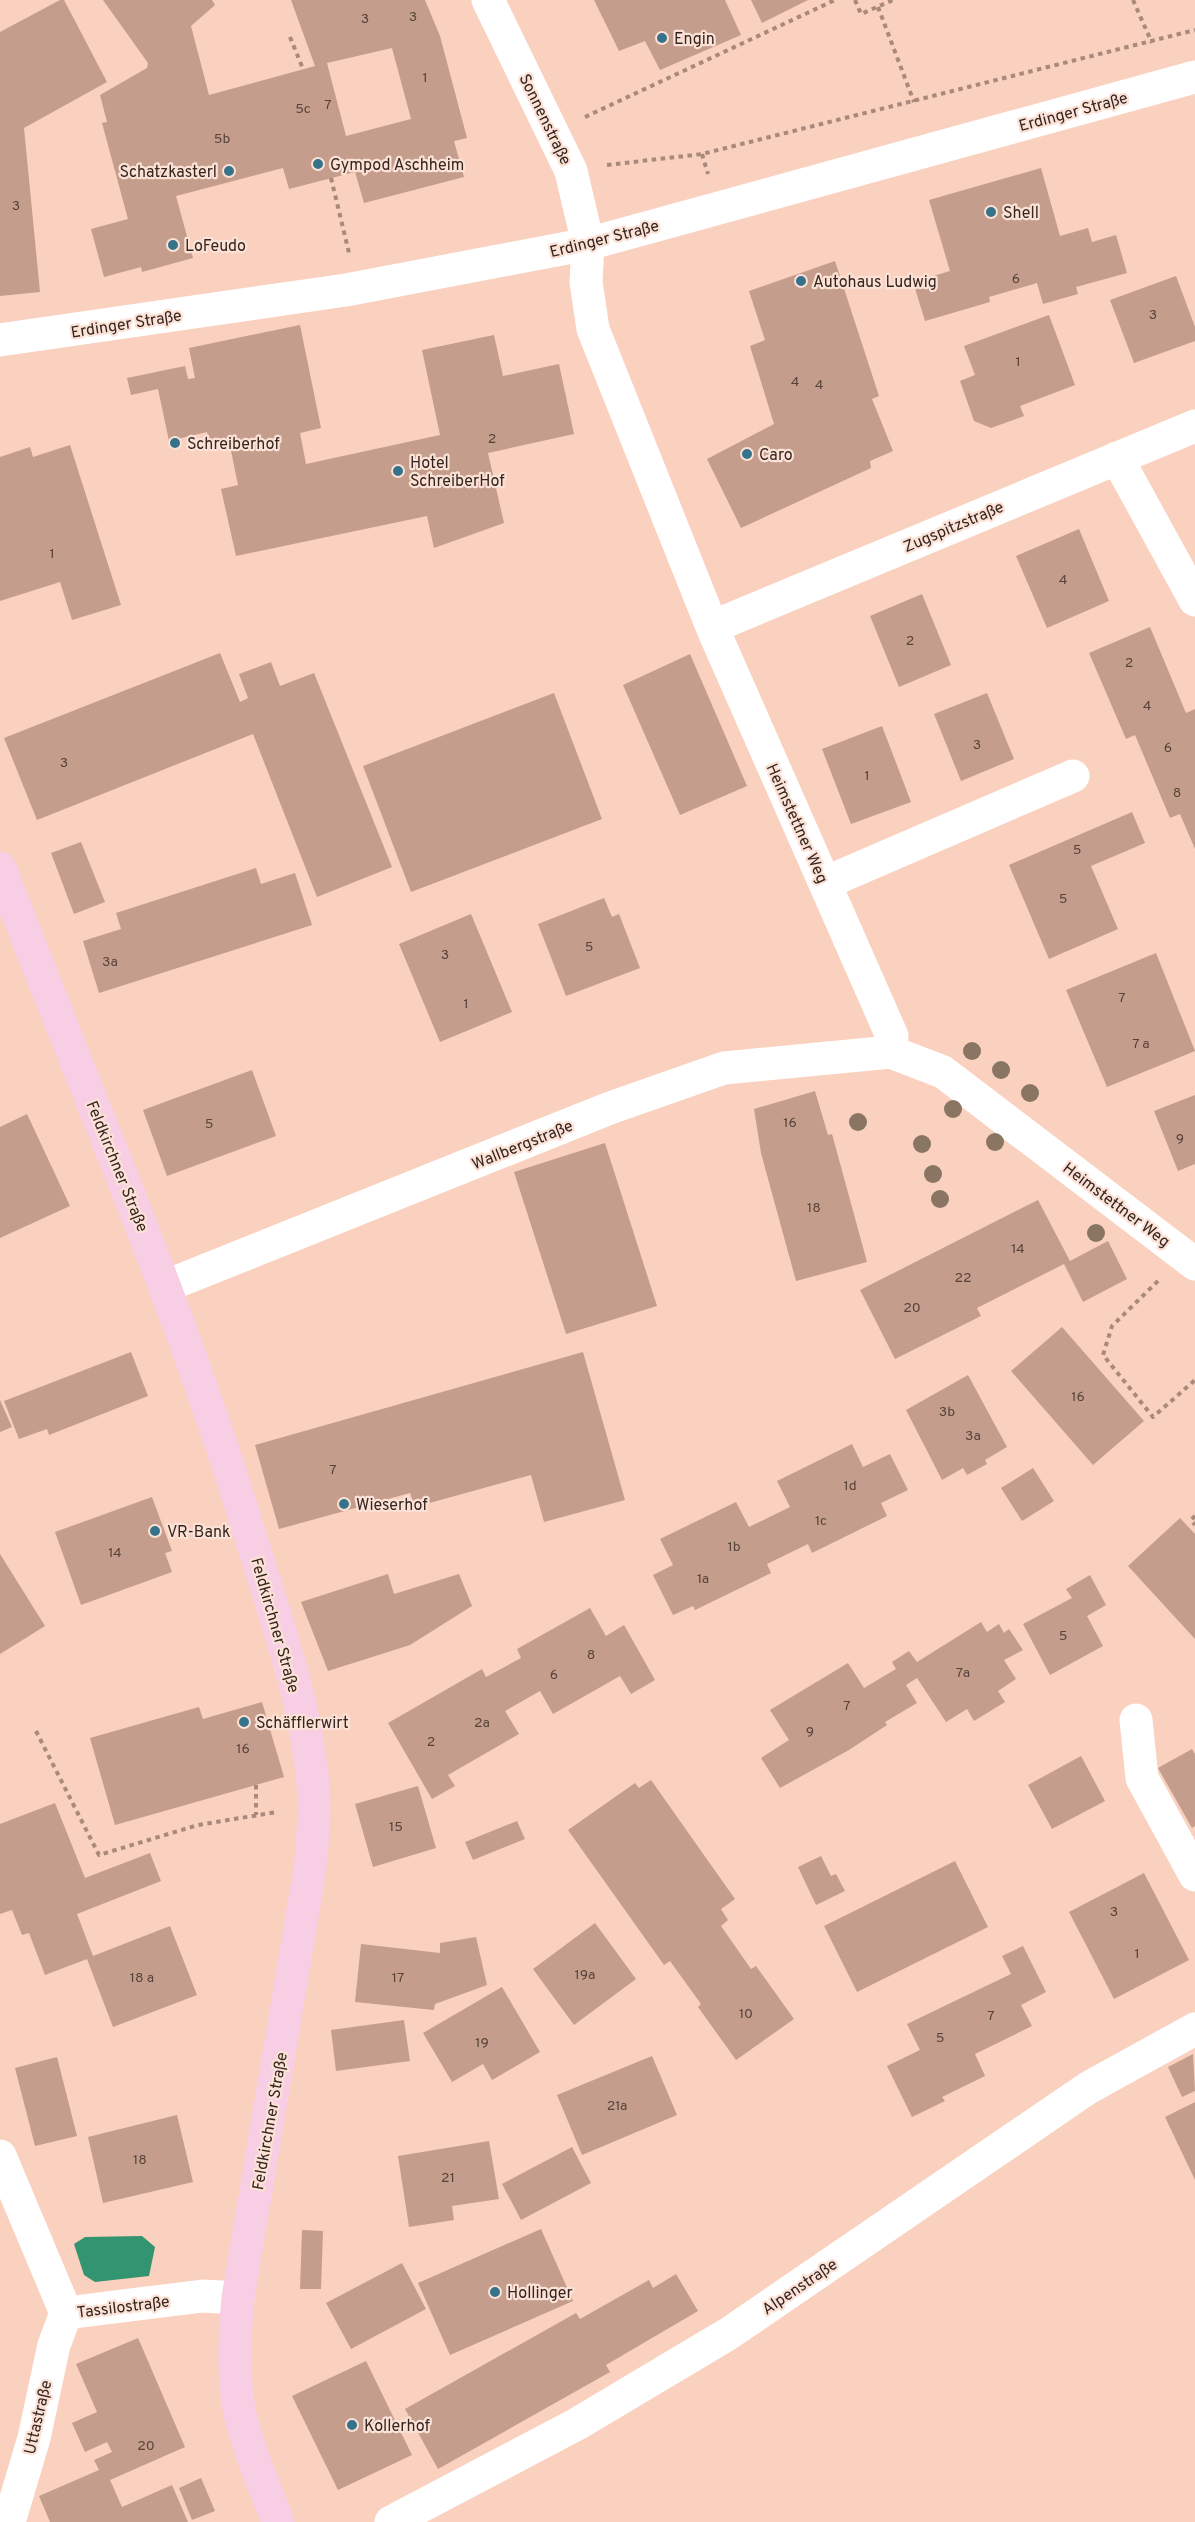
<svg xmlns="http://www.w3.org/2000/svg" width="1195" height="2522" viewBox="0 0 1195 2522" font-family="Overpass,sans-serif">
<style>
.water{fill:#329470}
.building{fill:#c59d8c;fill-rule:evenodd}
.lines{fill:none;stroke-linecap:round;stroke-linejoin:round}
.path{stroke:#a8897c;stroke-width:4;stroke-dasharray:4.5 4.5;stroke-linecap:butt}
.minor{stroke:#fff;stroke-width:33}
.major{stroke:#f8cee5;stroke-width:33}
.tree{fill:#897562}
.poi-dot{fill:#36738a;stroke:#fbe1d6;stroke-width:2}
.labels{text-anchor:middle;stroke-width:4.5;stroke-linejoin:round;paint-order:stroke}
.number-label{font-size:14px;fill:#58433a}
.poi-label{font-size:16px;fill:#34251e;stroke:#fbe1d6;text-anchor:start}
.street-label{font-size:16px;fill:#34251e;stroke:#fbe1d6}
</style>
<rect width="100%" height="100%" fill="#fad0be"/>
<path class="water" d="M142,2236L155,2247L149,2276L95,2282L84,2275L74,2244L85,2237Z"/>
<path class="building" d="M60,0H64L107,82L24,128L40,292L0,296V32Z
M103,0H212L215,5L191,26L209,95L315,66L291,0H425L440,36L467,138L454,141L464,177L364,203L355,172L289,189L283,168L180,195L176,196L193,258L142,272L141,267L104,277L91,229L128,219L102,123L107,122L100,95L147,68L148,63ZM392,48L411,119L346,136L327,63Z
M594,0H725L741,35L660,70L645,41L619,51Z
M751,0H808L762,23Z
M1041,168L1060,236L1088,228L1092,242L1116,235L1127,273L1076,287L1078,294L1043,304L1037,283L989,297L990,302L925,321L913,282L950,271L929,200Z
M835,261L879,396L872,399L893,451L870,461L871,468L741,528L707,459L774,424L750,346L765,340L749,291Z
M1176,276L1195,327V341L1134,363L1110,300Z
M1049,315L1075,385L1020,406L1024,416L991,428L974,421L960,381L975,375L964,346Z
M300,325L321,428L300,433L306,464L440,435L422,350L494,335L503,376L559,364L574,434L488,453L504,523L434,548L427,516L236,556L221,489L238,485L229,441L209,445L207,432L169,441L158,389L131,395L127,378L185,366L188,379L195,378L189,348Z
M70,445L121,605L72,620L60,582L0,601V457L30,447L33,457Z
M1079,529L1109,601L1047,628L1016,556Z
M922,594L951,665L899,687L870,616Z
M1150,627L1186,713L1195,709V849L1180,814L1170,818L1135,735L1126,739L1089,653Z
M220,653L240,702L248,698L239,674L271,662L280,686L314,673L392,867L317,897L253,734L37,820L4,738Z
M690,654L747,786L680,815L623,685Z
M554,693L602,819L411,892L363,766Z
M987,693L1014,759L961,781L934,714Z
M882,726L911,802L851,824L822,749Z
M1132,812L1145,843L1091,866L1118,929L1049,959L1009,865Z
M81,842L105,902L74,914L51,853Z
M256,868L261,884L295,873L312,925L99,993L83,941L121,929L116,913Z
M604,898L612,917L619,914L640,968L566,996L538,924Z
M471,914L512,1012L440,1042L399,944Z
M1156,953L1195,1051L1107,1087L1066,990Z
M252,1070L276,1136L167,1176L143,1110Z
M815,1091L828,1135L832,1134L867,1262L796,1281L761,1153L754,1109Z
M1195,1095V1164L1178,1171L1154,1111Z
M27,1114L70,1206L0,1238V1127Z
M605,1143L657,1306L566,1334L514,1172Z
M1038,1200L1070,1261L1108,1241L1127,1279L1083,1302L1064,1264L977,1308L981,1316L895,1359L860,1290Z
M1062,1327L1144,1421L1093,1465L1011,1371Z
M131,1352L148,1396L49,1435L47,1429L19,1439L4,1401Z
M583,1352L625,1500L544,1522L531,1475L415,1507L410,1493L279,1529L255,1445Z
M968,1375L1007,1447L985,1460L987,1464L967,1475L963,1468L942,1480L906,1410Z
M0,1400L12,1427L0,1432Z
M852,1444L863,1467L890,1454L908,1490L881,1503L887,1516L812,1553L808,1544L767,1564L771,1573L695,1610L693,1606L673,1615L653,1575L673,1565L660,1539L736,1502L749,1527L790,1507L777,1481Z
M1033,1468L1054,1501L1022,1521L1001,1488Z
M152,1497L172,1551L165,1553L172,1572L81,1605L55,1532Z
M1180,1518L1195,1534V1639L1128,1566Z
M0,1554L45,1626L0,1654Z
M388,1574L394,1594L459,1574L472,1606L410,1645L328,1671L301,1602Z
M1090,1575L1106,1605L1087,1616L1103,1646L1050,1675L1023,1624L1072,1598L1066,1589Z
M590,1608L606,1636L624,1625L655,1680L631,1694L620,1676L553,1714L540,1691L505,1711L519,1734L448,1775L455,1786L432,1799L388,1723L482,1669L486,1677L521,1658L517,1649Z
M981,1622L987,1632L999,1624L1004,1633L1009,1629L1023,1650L1004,1660L1016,1679L998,1691L1005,1702L974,1721L967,1709L946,1722L917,1678L906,1685L917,1703L885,1722L887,1725L849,1750L780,1788L761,1758L789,1740L770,1710L848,1663L864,1688L896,1669L892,1662L909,1651L917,1662Z
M262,1702L284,1777L115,1825L90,1738L199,1707L203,1719Z
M1192,1749L1195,1754V1826L1192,1828L1158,1768Z
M1081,1756L1105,1801L1052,1829L1028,1785Z
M651,1780L735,1899L721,1909L728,1920L721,1926L751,1969L756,1966L794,2019L736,2060L698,2007L701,2004L670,1961L664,1965L568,1830L635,1783L639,1788Z
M418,1786L436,1848L373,1867L355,1804Z
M55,1803L85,1878L150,1853L161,1881L77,1914L93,1956L170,1926L197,1995L113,2027L87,1959L45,1975L29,1933L22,1935L12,1910L0,1914V1824Z
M517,1821L525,1839L473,1860L465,1842Z
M821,1856L831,1876L836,1874L845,1891L816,1905L798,1867Z
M955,1861L988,1927L857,1992L824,1926Z
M1144,1873L1189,1960L1114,1999L1069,1912Z
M595,1923L636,1979L574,2025L533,1969Z
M476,1937L487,1985L435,2004L434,2010L355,2002L361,1944L440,1953V1943Z
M1023,1946L1046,1992L1021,2005L1032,2026L975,2054L985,2076L942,2097L945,2101L912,2117L887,2066L920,2050L907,2024L1011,1974L1002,1956Z
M502,1987L540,2052L492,2080L483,2064L452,2082L423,2033Z
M404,2020L410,2061L336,2071L331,2030Z
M1193,2054L1195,2091L1182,2097L1168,2067Z
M652,2056L677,2115L582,2155L557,2095Z
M57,2057L77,2136L35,2146L15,2068Z
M1195,2102V2180L1165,2117Z
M177,2115L193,2182L103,2203L88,2137Z
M489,2141L499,2199L452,2206L454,2220L409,2227L398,2156Z
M572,2147L591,2183L521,2220L502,2184Z
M541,2229L573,2301L450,2355L418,2283Z
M302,2230L323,2231L321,2289H300Z
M402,2263L426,2309L351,2349L326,2303Z
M676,2274L698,2311L606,2365L610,2372L438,2469L405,2409L576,2313L580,2319L649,2280L653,2288Z
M138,2338L185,2447L110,2480L122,2507L172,2485L188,2522H50L39,2496L99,2470L94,2460L112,2452L107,2442L85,2452L72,2423L97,2412L76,2364Z
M366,2361L412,2455L338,2490L292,2396Z
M201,2478L215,2511L192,2520L179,2488Z"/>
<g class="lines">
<path class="path" d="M855,0L861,14L893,0
M1133,0L1152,43
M878,7L914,102
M290,37L303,69
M585,117L835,0
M702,154L708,174
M607,165L702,154L1195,30
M331,178L349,253
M1158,1281L1112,1326L1103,1355L1153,1417L1195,1380
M1195,1516L1191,1520L1195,1525
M36,1731L99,1855L198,1825L277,1812
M256,1785V1815"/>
<path class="minor" d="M488,0L571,171L588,244L586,282L593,329L712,627L892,1036L891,1052L943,1072L1195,1264
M0,340L346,290L588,244L1195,77
M1117,458L1195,600
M712,627L1195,426
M825,883L1073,776
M166,1286L610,1108L724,1068L891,1052
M1136,1720L1142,1778L1195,1875
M0,2156L66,2313L203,2296L238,2298
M9,2522L34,2438L54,2345L66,2313
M391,2522L577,2424L728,2334L1088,2088L1195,2029"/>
<path class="major" d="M0,868C84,1088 179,1303 248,1528C272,1608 303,1691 312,1774C316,1806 313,1838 310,1869L238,2298C235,2331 233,2362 237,2395C242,2439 263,2481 278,2522"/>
</g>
<g class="tree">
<circle cx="972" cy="1051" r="9"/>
<circle cx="1001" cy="1070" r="9"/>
<circle cx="1030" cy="1093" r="9"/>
<circle cx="953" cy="1109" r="9"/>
<circle cx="858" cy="1122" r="9"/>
<circle cx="995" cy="1142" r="9"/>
<circle cx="922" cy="1144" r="9"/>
<circle cx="933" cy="1174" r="9"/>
<circle cx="940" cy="1199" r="9"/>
<circle cx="1096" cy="1233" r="9"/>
</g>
<g class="poi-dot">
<circle cx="662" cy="38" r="6"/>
<circle cx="318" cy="164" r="6"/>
<circle cx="229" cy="171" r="6"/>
<circle cx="991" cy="212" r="6"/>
<circle cx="173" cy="245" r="6"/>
<circle cx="801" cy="281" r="6"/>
<circle cx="175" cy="443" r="6"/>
<circle cx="747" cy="454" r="6"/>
<circle cx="398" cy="471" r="6"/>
<circle cx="344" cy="1504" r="6"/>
<circle cx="155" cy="1531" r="6"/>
<circle cx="244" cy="1722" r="6"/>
<circle cx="495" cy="2292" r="6"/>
<circle cx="352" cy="2425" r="6"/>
</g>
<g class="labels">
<g class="number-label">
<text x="413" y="21">3</text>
<text x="365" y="23">3</text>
<text x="425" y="82">1</text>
<text x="328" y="109">7</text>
<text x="303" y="113">5c</text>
<text x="222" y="143">5b</text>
<text x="16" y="210">3</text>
<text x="1016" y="283">6</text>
<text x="1153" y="319">3</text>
<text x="1018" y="366">1</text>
<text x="795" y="386">4</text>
<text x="819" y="389">4</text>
<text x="492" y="443">2</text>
<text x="52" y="558">1</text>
<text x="1063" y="584">4</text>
<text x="910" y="645">2</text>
<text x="1129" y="667">2</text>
<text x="1147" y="710">4</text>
<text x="977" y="749">3</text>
<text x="1168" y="752">6</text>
<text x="64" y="767">3</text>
<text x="867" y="780">1</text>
<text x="1177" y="797">8</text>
<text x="1077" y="854">5</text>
<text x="1063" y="903">5</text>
<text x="589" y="951">5</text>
<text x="445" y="959">3</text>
<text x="110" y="966">3a</text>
<text x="1122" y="1002">7</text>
<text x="466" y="1008">1</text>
<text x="1141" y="1048">7 a</text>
<text x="790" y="1127">16</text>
<text x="209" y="1128">5</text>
<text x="1180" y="1143">9</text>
<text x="814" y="1212">18</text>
<text x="1018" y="1253">14</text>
<text x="963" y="1282">22</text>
<text x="912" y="1312">20</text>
<text x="1078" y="1401">16</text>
<text x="947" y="1416">3b</text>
<text x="973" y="1440">3a</text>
<text x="333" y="1474">7</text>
<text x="850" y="1490">1d</text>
<text x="821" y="1525">1c</text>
<text x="734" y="1551">1b</text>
<text x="115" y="1557">14</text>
<text x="703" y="1583">1a</text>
<text x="1063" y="1640">5</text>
<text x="591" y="1659">8</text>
<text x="963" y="1677">7a</text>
<text x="554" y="1679">6</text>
<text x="847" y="1710">7</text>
<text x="482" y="1727">2a</text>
<text x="810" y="1736">9</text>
<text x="431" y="1746">2</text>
<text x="243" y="1753">16</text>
<text x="396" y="1831">15</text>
<text x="1114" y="1916">3</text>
<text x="1137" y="1958">1</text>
<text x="585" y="1979">19a</text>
<text x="142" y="1982">18 a</text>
<text x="398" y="1982">17</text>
<text x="746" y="2018">10</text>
<text x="991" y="2020">7</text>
<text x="940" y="2042">5</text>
<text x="482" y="2047">19</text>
<text x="617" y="2110">21a</text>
<text x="140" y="2164">18</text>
<text x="448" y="2182">21</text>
<text x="146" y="2450">20</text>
</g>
<g class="poi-label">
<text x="674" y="44">Engin</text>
<text x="330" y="170">Gympod Aschheim</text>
<text x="217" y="177" text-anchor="end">Schatzkasterl</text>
<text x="1003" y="218">Shell</text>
<text x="185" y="251">LoFeudo</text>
<text x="813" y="287">Autohaus Ludwig</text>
<text x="187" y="449">Schreiberhof</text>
<text x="759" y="460">Caro</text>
<text x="410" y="468">Hotel<tspan x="410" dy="18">SchreiberHof</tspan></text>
<text x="356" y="1510">Wieserhof</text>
<text x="167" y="1537">VR-Bank</text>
<text x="256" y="1728">Schäfflerwirt</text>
<text x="507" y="2298">Hollinger</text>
<text x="364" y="2431">Kollerhof</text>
</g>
<g class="street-label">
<text transform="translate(1073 111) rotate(-15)" y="6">Erdinger Straße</text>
<text transform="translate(546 119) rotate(64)" y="6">Sonnenstraße</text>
<text transform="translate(604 238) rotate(-14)" y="6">Erdinger Straße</text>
<text transform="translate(126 323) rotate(-9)" y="6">Erdinger Straße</text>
<text transform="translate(953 526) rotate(-23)" y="6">Zugspitzstraße</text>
<text transform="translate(798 823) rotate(66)" y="6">Heimstettner Weg</text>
<text transform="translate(522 1144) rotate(-22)" y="6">Wallbergstraße</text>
<text transform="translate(118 1166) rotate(68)" y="6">Feldkirchner Straße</text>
<text transform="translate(1117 1204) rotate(37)" y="6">Heimstettner Weg</text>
<text transform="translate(276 1625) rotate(74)" y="6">Feldkirchner Straße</text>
<text transform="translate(269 2121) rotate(-80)" y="6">Feldkirchner Straße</text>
<text transform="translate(799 2286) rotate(-34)" y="6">Alpenstraße</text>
<text transform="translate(123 2306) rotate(-7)" y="6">Tassilostraße</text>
<text transform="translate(37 2417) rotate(-77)" y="6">Uttastraße</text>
</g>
</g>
</svg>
